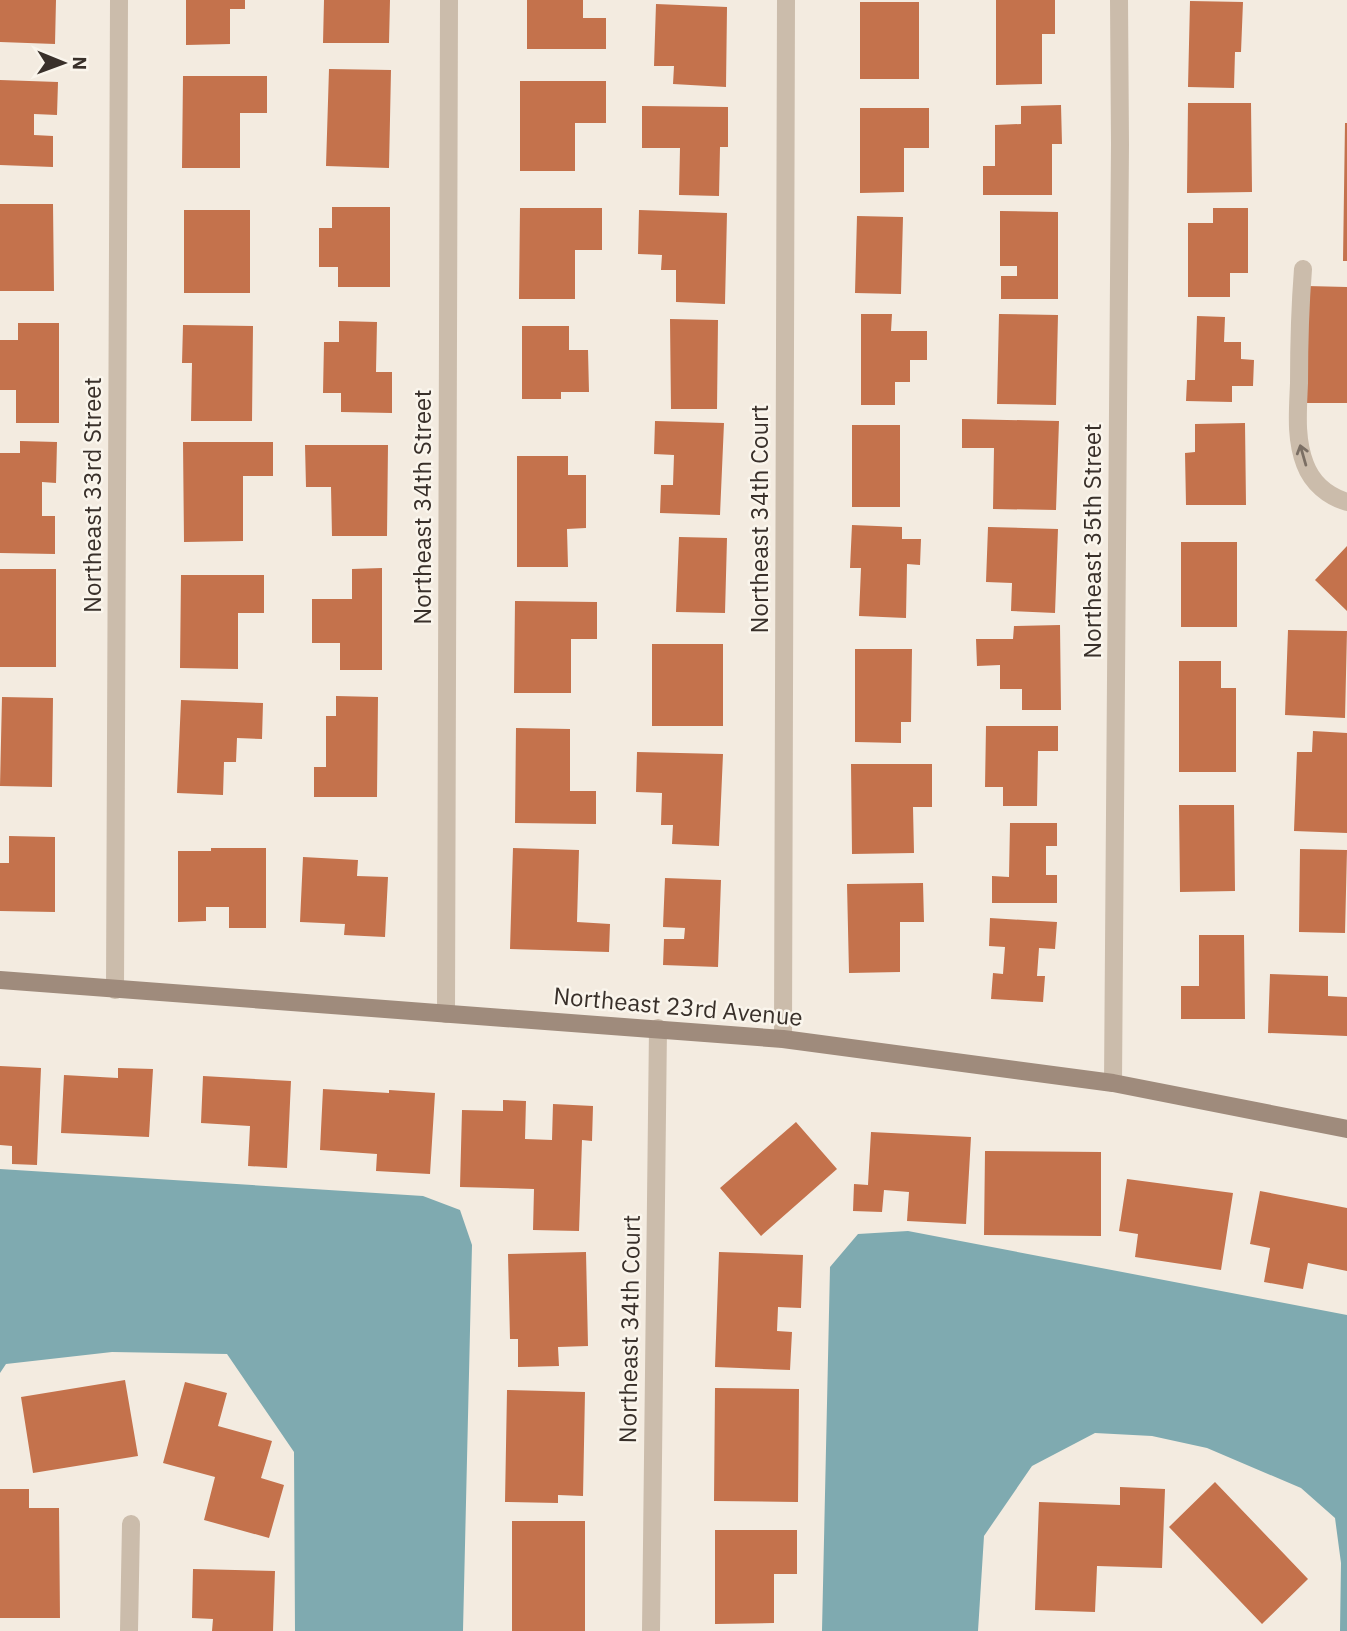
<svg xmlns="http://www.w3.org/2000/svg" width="1347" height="1631" viewBox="0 0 1347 1631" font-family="'IBM Plex Sans',sans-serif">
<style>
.water{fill:#7faab0}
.building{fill:#c4724c}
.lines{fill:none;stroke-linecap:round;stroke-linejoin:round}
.lane{stroke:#cbbcab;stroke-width:18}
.street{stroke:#cbbcab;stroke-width:18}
.secondary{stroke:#9f8b7c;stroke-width:18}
.oneway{stroke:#7b6f64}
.labels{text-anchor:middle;stroke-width:5;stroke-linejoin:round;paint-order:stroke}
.street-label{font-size:24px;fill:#39302a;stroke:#faf5ec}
</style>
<rect width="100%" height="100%" fill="#f3ebe0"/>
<path class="water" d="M0,1169L423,1196L460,1210L472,1245L463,1631H295L294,1452L227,1354L112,1352L6,1364L0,1373Z
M908,1231L1347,1315V1631H1340L1341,1563L1335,1518L1301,1488L1207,1448L1152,1436L1095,1433L1032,1466L984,1536L978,1631H822L830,1267L858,1234Z"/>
<path class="building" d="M0,0H56L55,44L0,42Z
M186,0H245V9H230V44L186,45Z
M324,0H390L389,43H323Z
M527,0H583V18H606V49H527Z
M996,0H1055V34H1042V84L996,85Z
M1190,1L1243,2L1241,52H1235L1234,88L1188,87Z
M860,2H919V79H860Z
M656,4L727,7L726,87L673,84L674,66H654Z
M329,69L391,70L389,168L326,166Z
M183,76H267V113H240V168H182Z
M0,80L58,82L57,115L34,114V135L53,136V167L0,165Z
M520,81H606V123H575V171H520Z
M1188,103H1251L1252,192L1187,193Z
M1061,105L1062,144H1052V195H983V166H995V125L1021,124V106Z
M642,106L728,107V147H720L719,196L679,195L680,148H642Z
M860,108H929V148H904V192L860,193Z
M1345,123H1347V261H1343Z
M0,204H53L54,291H0Z
M332,207H390V287H338V267H319V228H332Z
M520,208H602V250H575V299H519Z
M1213,208H1248V273H1230V297H1188V223H1213Z
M184,210H250V293H184Z
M639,210L727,213L725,304L676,302V270H661L662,255L638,254Z
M1000,211L1058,212V299H1001V276H1017V266H1000Z
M857,216L903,217L901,294L855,293Z
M1307,286L1347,287V403H1306Z
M861,314H892L891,331H927V360H910V382H895V405H861Z
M999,314L1058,315L1056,405L997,404Z
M1197,316L1225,317L1224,342H1241V359L1254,360L1253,386H1232V402L1186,401L1187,380H1195Z
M670,319L718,320L717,409H671Z
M339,321L377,322L376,372H392V413L341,412V393H323L324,342H339Z
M18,323H59V423H16V390H0V340H18Z
M183,325L253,326L252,421H191L192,363H182Z
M522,326H569V350H588L589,392H561V399H522Z
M962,419L1059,421L1056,510L993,509L994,448H962Z
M655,421L724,423L720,515L660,513L661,485H673L674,455L654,454Z
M1245,423L1246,505H1186L1185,453L1195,452V424Z
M852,425H900V507H852Z
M20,441L57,442L56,483L42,482V516H55V554L0,553V453H20Z
M183,442H273V476H243V541L184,542Z
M305,445H388L387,536H332L331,487H306Z
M517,456H568V475H586V528L567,529L568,567H517Z
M852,525L902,527V539H921L920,565L907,564L906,618L859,616L861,568H850Z
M988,527L1058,529L1055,613L1011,611L1012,583L986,582Z
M679,537L727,538L725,613L676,612Z
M1181,542H1237V627H1181Z
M1347,546V611L1315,580Z
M382,568V670H340V643H312V599H352V569Z
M0,569H56V667H0Z
M181,575H264V613H238V669L180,668Z
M515,601L597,602V639H571V693H514Z
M1060,625L1061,710H1022V689H1000V665L977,666L976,639H1013L1014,626Z
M1288,630L1347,631L1345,718L1285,715Z
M652,644H723V726H652Z
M855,649H912L911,722H901V743L855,742Z
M1179,661H1221V688H1236V772H1179Z
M336,696L378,697L377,797H314V767H326V716H336Z
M2,697L53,698L52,787L0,786Z
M181,700L263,703L262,739L237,738L236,762H224L223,795L177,793Z
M986,726H1058V751H1038L1037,806H1003V787H985Z
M516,728L570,729V791H596V824L515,823Z
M1313,731L1347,733V833L1294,831L1297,752H1312Z
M637,752L723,754L719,846L672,844L673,825H661L662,793L636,792Z
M851,764H932V807H913L914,853L852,854Z
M1179,805H1234L1235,891L1180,892Z
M1010,823H1057V846H1046V875H1057V903H992V876L1009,877Z
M9,836L55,837V912L0,911V863H9Z
M211,848H266V928H229V907H206V921L178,922V851H211Z
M513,848L579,850L577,922L610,924L609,952L510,949Z
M1300,849L1347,850L1345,933L1299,932Z
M303,857L358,860L357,876L388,877L385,937L344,935L345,924L300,922Z
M665,878L721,880L718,967L663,965L664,939H684L685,928L663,927Z
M923,883L924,922H900V972L849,973L847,884Z
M990,918L1057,922L1055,949L1039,948L1037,976H1045L1043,1002L991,999L993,973L1003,974L1005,947L989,946Z
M1199,935H1244L1245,1019H1181V986H1199Z
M1270,974L1328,976V996L1347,997V1036L1268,1033Z
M0,1066L41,1068L37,1165L12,1164V1146L0,1145Z
M118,1068L153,1069L149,1137L61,1133L64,1075L118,1078Z
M203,1076L291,1081L287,1168L248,1166L250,1126L201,1123Z
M323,1089L389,1093V1090L435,1093L430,1174L376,1171L377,1154L320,1150Z
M503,1100L526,1101L525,1139L552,1140L553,1104L593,1106L592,1141L582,1140L579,1231L533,1230L534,1189L460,1187L462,1110L503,1111Z
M796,1122L837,1169L761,1236L720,1188Z
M871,1132L971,1137L966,1224L907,1221L909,1192L884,1190L882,1212L853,1211L854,1184L868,1185Z
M985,1151L1101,1152V1236L984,1235Z
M1127,1179L1233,1193L1221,1270L1135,1257L1138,1234L1119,1231Z
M1260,1191L1347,1208V1271L1308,1263L1303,1289L1264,1282L1270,1248L1250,1244Z
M586,1252L588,1346L558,1347L559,1366L518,1367V1339H510L508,1254Z
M719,1252L803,1255L801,1308L778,1307L777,1331L792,1332L790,1370L715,1367Z
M125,1380L138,1456L33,1473L21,1397Z
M185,1382L227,1393L218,1426L272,1441L261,1478L284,1485L269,1538L204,1520L215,1477L163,1463Z
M715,1388L799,1389L798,1502L714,1501Z
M507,1390L585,1392L583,1496L558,1495V1503L505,1502Z
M1215,1482L1308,1579L1262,1624L1169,1527Z
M1120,1487L1165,1489L1162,1568L1097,1566L1095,1612L1035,1610L1039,1502L1120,1505Z
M0,1489H29V1508H59L60,1618H0Z
M512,1521H585V1631H512Z
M715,1530H797V1574H774V1623L715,1624Z
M193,1569L275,1571L273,1631H212L213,1619L192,1618Z"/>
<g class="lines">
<path class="lane" d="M1303,269C1300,307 1299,345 1299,383C1298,410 1295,438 1305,464C1312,483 1328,496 1347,502"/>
<path class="street" d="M115,990L119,0
M446,1014L449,0
M783,1039L786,0
M1113,1083L1120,144L1119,0
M129,1631L131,1524
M651,1631L658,1028"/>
<path class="secondary" d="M0,980L783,1039L1113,1083L1347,1129"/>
</g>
<defs><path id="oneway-shaft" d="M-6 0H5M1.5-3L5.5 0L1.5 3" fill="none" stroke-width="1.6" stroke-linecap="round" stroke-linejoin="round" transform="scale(1.75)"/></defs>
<use class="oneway" href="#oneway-shaft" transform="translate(1303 455) rotate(-106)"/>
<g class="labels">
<g class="street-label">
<text transform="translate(93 495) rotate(-90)" y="8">Northeast 33rd Street</text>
<text transform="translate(423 507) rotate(-90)" y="8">Northeast 34th Street</text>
<text transform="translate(760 519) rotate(-90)" y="8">Northeast 34th Court</text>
<text transform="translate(1093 541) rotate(-90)" y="8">Northeast 35th Street</text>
<text transform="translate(678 1007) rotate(5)" y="8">Northeast 23rd Avenue</text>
<text transform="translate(630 1329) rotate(-89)" y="8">Northeast 34th Court</text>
</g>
</g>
<g transform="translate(63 63) rotate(91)" stroke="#faf5ec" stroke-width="5" paint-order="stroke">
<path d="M0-5L12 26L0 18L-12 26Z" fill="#39302a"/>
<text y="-10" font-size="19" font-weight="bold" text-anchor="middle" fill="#39302a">N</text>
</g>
</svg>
